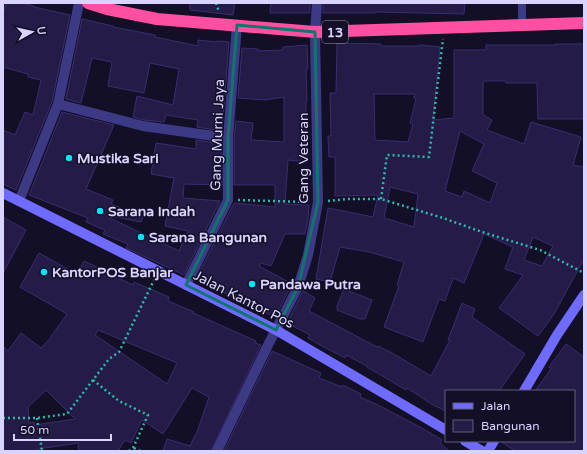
<svg xmlns="http://www.w3.org/2000/svg" width="587" height="454" viewBox="0 0 587 454" font-family="'Varela Round',sans-serif">
<style>
.building{fill:#241b47;stroke:#3b2d73;fill-rule:evenodd}
.lines{fill:none;stroke-linecap:round;stroke-linejoin:round}
.path{stroke:#2fb8b0;stroke-width:2.5;stroke-dasharray:2 3;stroke-linecap:butt}
.lane{stroke:#3d3a85;stroke-width:8}
.street{stroke:#3d3a85;stroke-width:10}
.secondary{stroke:#6f6bff;stroke-width:10}
.highway{stroke:#ff4fa3;stroke-width:12}
.marked{fill:none;stroke:#0f766e;stroke-width:3;stroke-linejoin:round}
.poi-dot{fill:#00e5ff;stroke:#130f26;stroke-width:1.5}
.labels{text-anchor:middle;stroke-width:3;stroke-linejoin:round;paint-order:stroke}
.shield{fill:#130f26;stroke:#9e99be;stroke-width:1}
.shield-label{font-size:13px;font-weight:bold;fill:#d9d4ff}
.street-label{font-size:14px;fill:#d9d4ff;stroke:#130f26}
.poi-label{font-size:14px;font-weight:bold;fill:#d9d4ff;stroke:#130f26;text-anchor:start}
</style>
<rect width="100%" height="100%" fill="#130f26"/>
<path class="building" d="M6,3H22L34,6V7L70,15L52,102L16,190L3,184V130L15,135L25,112L33,115L41,80L28,77V74L3,67V14Z
M190,3H235L233,15L190,10Z
M271,3H310V13H270Z
M323,3H465L464,14L375,12V13H323Z
M82,19L113,26V27L155,35V37L198,46V40L217,42V41L229,42L222,131L197,127L198,120L166,115L164,122L144,120L133,117L137,96L173,105L179,69L150,63L144,93L108,86L112,62L92,58L81,103L66,99Z
M337,43L381,44V46H420V45L440,47L433,120L454,118V50H486V45H555V44H584V119H538L537,83H506V81H483V115L492,120L487,130L524,144L531,122L581,137L573,165L584,167V259L554,314L538,336L499,308L523,275L505,269L513,247L484,234L464,283L453,278L445,301L439,299L423,342L384,327L399,286L397,285L404,262L369,252L340,247L330,282L316,279L328,208L373,217L378,195L335,196V157H329L328,136H331L330,93H336ZM374,94H415L414,98L416,99L410,123L413,124L408,142L375,140ZM460,131L484,144L472,171L497,183L490,203L464,191L462,197L445,191ZM390,187L418,194L414,227L384,218ZM533,237L553,246L542,266L524,260Z
M307,45L308,69H306L307,102H306V151H307V162L288,160L285,204L309,205L308,219L305,234H285L271,266L261,263L259,266L292,284L275,317L196,279L234,203L275,207V185H234V138L236,121L253,123L251,140L284,142V97L265,100L238,98L242,48L258,49V51L283,50V47Z
M62,112L114,125L86,189L113,200L111,204L143,217L141,222L110,216V218L179,251L188,231L165,226L174,178L151,174L156,143L196,149V140L222,144V185L184,184L183,198L220,201L184,275L126,248L128,244L103,234L105,230L86,222L88,218L29,195Z
M3,217L26,230L3,273Z
M39,253L77,274L84,261L101,269V270L133,285L134,282L169,297L168,301L194,312L193,313L256,341L255,343L261,345L211,451H163L167,439L190,446L195,435H196L209,397L192,388L163,434L142,420L131,443L125,440L118,451H79L78,443L38,449V451H3V346L8,351L21,333L41,348L48,341L67,314L20,287ZM98,330L177,363L167,384L95,335ZM46,390L75,419L35,425L34,422L29,423L28,407Z
M344,289L372,300L365,319H360L337,310V306Z
M303,291L315,298L309,311L377,347L378,346L392,353L431,376L450,340H448L462,303L475,309L472,317L525,354L499,391H446V411L433,405L407,388L406,390L367,367V366L346,355L345,358L322,346L308,338L310,335L287,323Z
M566,344L584,357V451H515L500,441H574V391H535L551,369L549,367Z
M272,351L321,373L319,378L342,387L343,385L361,394L360,397L378,405L420,427L442,440L440,443L449,451H224Z"/>
<g class="lines">
<path class="path" d="M216,3L219,12
M381,199L387,155L429,157L443,39
M238,200L307,202
M328,201L348,199H381L443,218L482,232L540,250L584,273
M93,380L119,401L148,415L133,448L129,451
M3,418H37L67,414L109,359L119,352L154,280
M37,418L42,451
M134,448L140,451"/>
<path class="lane" d="M522,25V3"/>
<path class="street" d="M58,104L143,126L228,138
M19,201L58,104L79,3
M186,285L228,200V138L237,25
M217,451L267,347L298,287L308,255L318,202L315,32L317,3"/>
<path class="secondary" d="M3,193L276,330L446,430
M524,391L557,335L584,295
M465,441L482,451
M488,451L494,441"/>
<path class="highway" d="M88,3L107,9L157,19L315,32L584,23"/>
</g>
<path class="marked" d="M237,25L315,32L318,202L298,287L276,330L186,285L228,200V138Z"/>
<g class="poi-dot">
<circle cx="69" cy="158" r="4"/>
<circle cx="100" cy="211" r="4"/>
<circle cx="141" cy="237" r="4"/>
<circle cx="44" cy="272" r="4"/>
<circle cx="252" cy="284" r="4"/>
</g>
<g class="labels">
<rect class="shield" x="322" y="21" width="26" height="22" rx="3"/>
<g class="shield-label">
<text x="335" y="37">13</text>
</g>
<g class="street-label">
<text transform="translate(217 135) rotate(-88)" y="5">Gang Murni Jaya</text>
<text transform="translate(303 158) rotate(-90)" y="5">Gang Veteran</text>
<text transform="translate(244 299) rotate(27)" y="5">Jalan Kantor Pos</text>
</g>
<g class="poi-label">
<text x="77" y="163">Mustika Sari</text>
<text x="108" y="216">Sarana Indah</text>
<text x="149" y="242">Sarana Bangunan</text>
<text x="52" y="277">KantorPOS Banjar</text>
<text x="260" y="289">Pandawa Putra</text>
</g>
</g>
<rect width="587" height="454" fill="none" stroke="#d9d4ff" stroke-width="8"/>
<rect x="445" y="390" width="130" height="52" fill="#130f26" stroke="#625e7d"/>
<rect x="453" y="403" width="20" height="6" fill="#6f6bff" stroke="#625e7d"/>
<text x="481" y="410" font-size="12" fill="#d9d4ff">Jalan</text>
<rect x="453" y="420" width="20" height="12" fill="#241b47" stroke="#625e7d"/>
<text x="481" y="430" font-size="12" fill="#d9d4ff">Bangunan</text>
<g transform="translate(32 32) rotate(82)" stroke="#130f26" stroke-width="3" paint-order="stroke">
<path d="M0-3L7 15L0 10L-7 15Z" fill="#d9d4ff"/>
<text y="-6" font-size="11" font-weight="bold" text-anchor="middle" fill="#d9d4ff">U</text>
</g>
<path d="M14 434v6h97v-6" fill="none" stroke="#d9d4ff" stroke-width="2"/>
<text x="20" y="434" font-size="12" fill="#d9d4ff" stroke="#130f26" stroke-width="3" paint-order="stroke">50 m</text>
</svg>
